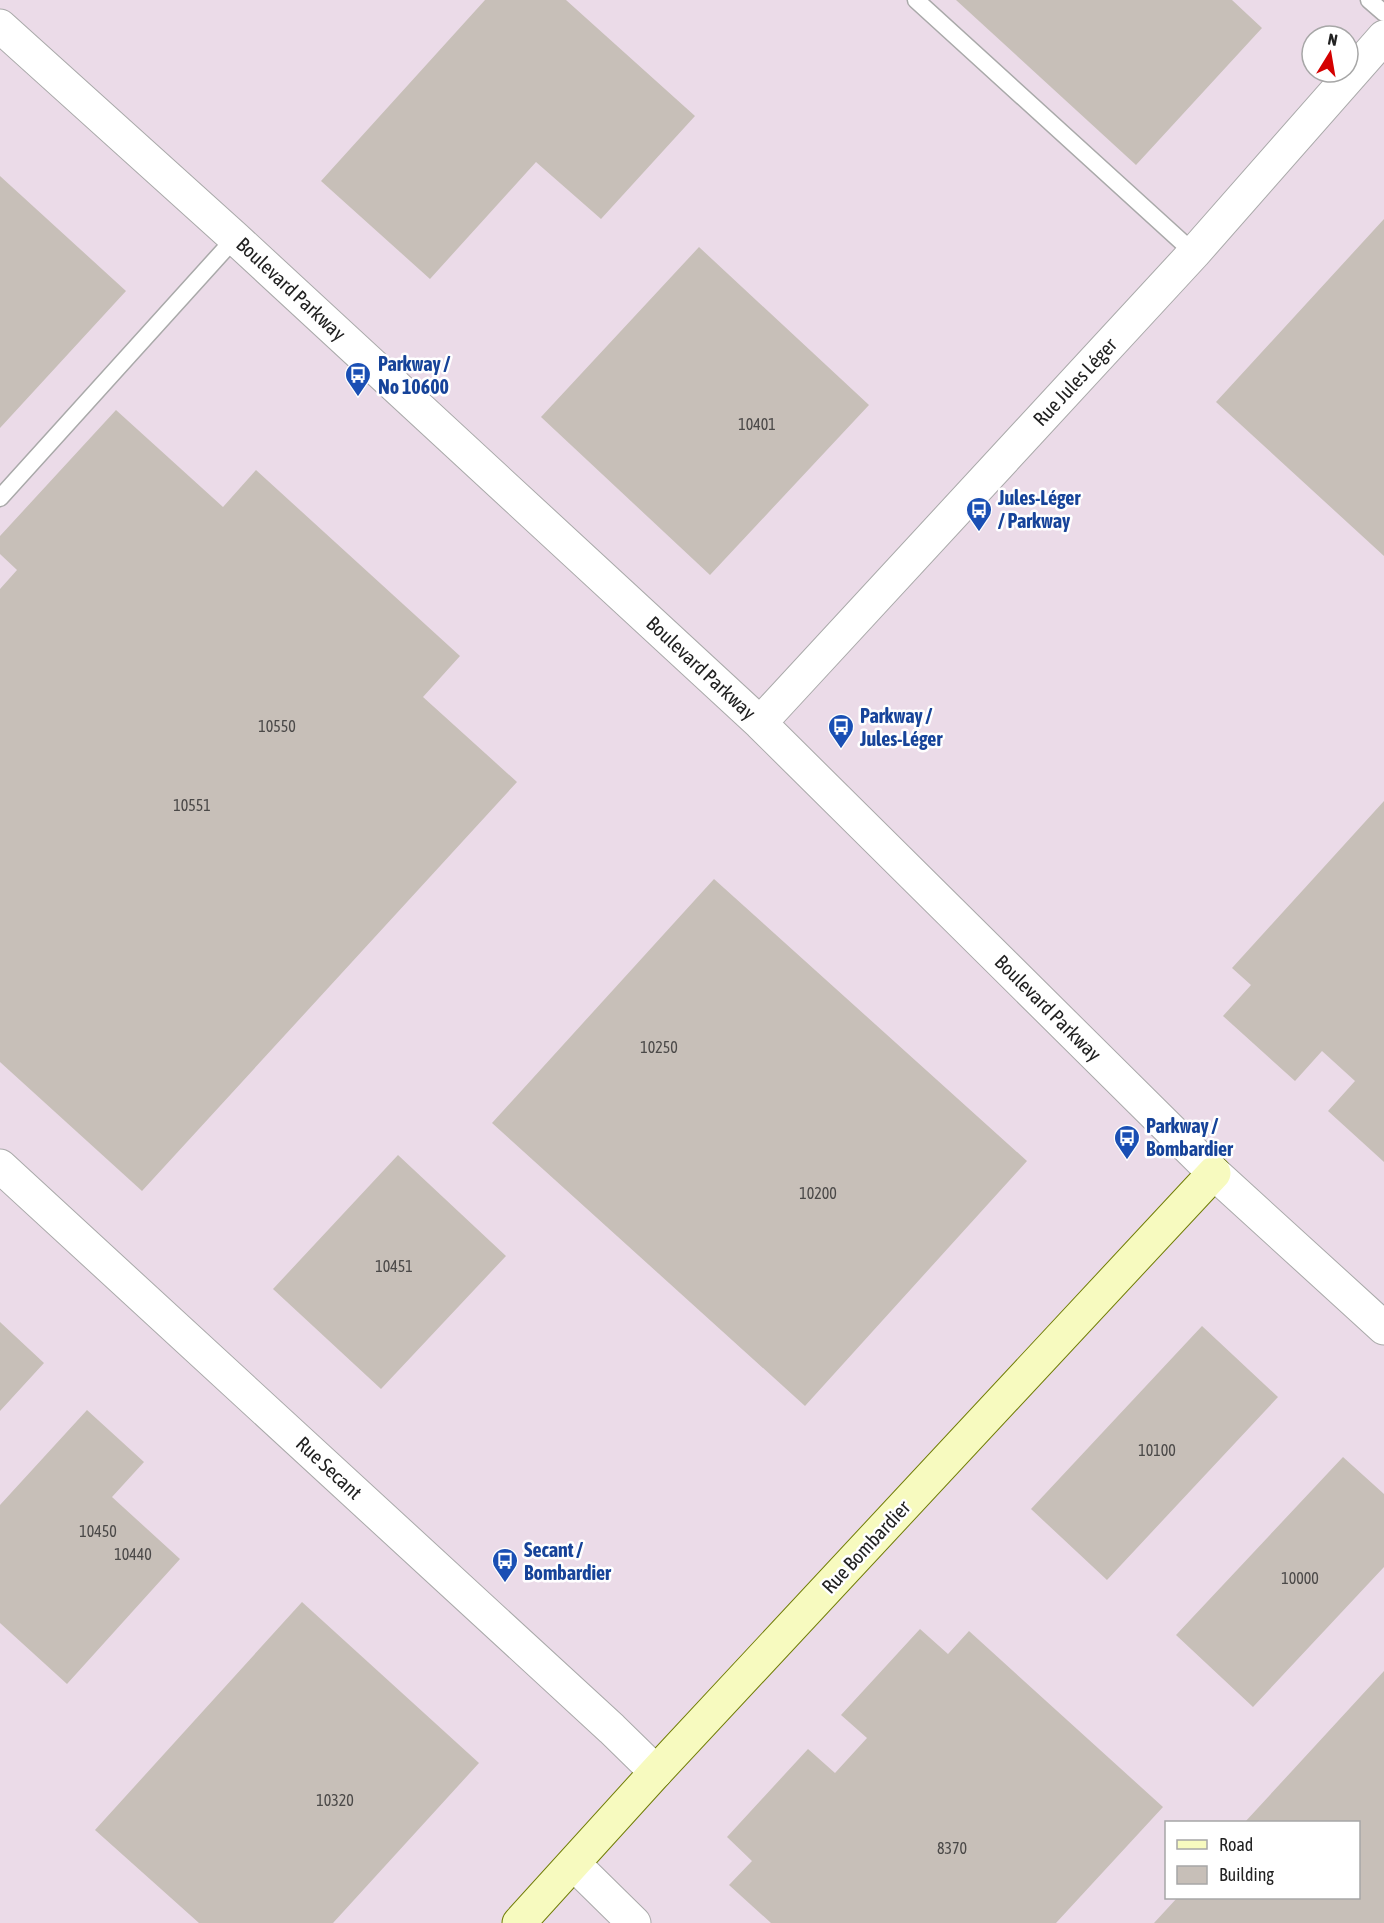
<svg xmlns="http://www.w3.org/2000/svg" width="1384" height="1923" viewBox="0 0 1384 1923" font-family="'Asap Condensed',sans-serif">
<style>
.industrial{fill:#ebdbe8;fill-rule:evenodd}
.building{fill:#c7bfb8}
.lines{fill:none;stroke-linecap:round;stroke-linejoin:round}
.lane-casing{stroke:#a9a9a9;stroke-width:19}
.street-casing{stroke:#a9a9a9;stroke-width:35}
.secondary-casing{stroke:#707d05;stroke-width:35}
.lane{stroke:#fff;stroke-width:16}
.street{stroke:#fff;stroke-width:33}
.secondary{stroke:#f7fabf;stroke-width:33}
.labels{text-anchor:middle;stroke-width:5;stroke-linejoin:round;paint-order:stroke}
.number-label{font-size:16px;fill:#4b4948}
.street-label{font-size:20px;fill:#222;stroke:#fff}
.transit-label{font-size:20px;font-weight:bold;fill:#164399;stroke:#fff;text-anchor:start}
</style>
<rect width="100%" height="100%" fill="#f2efe9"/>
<path class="industrial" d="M0,0H1384V1923H0ZM1312,36H1348V72H1312ZM1166,1822H1358V1898H1166Z"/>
<path class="building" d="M485,0H566L695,116L601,219L536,162L430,279L321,181Z
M956,0H1232L1262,28L1136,165Z
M0,176L126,291L0,428Z
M1384,219V556L1216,402Z
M699,247L869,405L710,575L541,417Z
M116,410L223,507L256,470L460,656L423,697L517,782L142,1191L0,1062V589L17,570L0,554V536Z
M1384,801V1162L1328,1111L1355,1081L1322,1051L1295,1081L1223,1016L1251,985L1232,968Z
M714,879L1027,1161L805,1406L492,1123Z
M398,1155L506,1256L381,1389L273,1289Z
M0,1322L44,1363L0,1411Z
M1202,1326L1278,1397L1107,1580L1031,1509Z
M87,1410L144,1462L112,1497L180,1559L67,1684L0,1623V1505Z
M1343,1457L1384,1494V1567L1253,1707L1176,1635Z
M302,1602L479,1763L333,1923H199L95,1830Z
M920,1629L948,1654L969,1631L1163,1807L1056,1923H771L729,1885L752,1861L727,1837L808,1749L835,1773L867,1738L841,1715Z
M1384,1671V1923H1154L1177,1898H1358V1822H1245Z"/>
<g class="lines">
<defs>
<path id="lane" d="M916,0L1194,253
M1369,0L1384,13
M0,498L235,238"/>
<path id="street" d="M0,26L235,238L760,723L1214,1173L1384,1328
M760,723L1194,253L1384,37
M0,1166L612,1729L656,1772
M574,1864L634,1923"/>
<path id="secondary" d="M519,1923L656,1772L1214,1173"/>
</defs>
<use href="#lane" class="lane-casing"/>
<use href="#street" class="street-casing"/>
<use href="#secondary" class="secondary-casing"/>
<use href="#lane" class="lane"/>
<use href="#street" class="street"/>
<use href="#secondary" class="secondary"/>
</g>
<defs>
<symbol id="bus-pin" viewBox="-11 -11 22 30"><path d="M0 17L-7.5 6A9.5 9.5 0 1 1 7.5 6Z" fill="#1a4fb4" stroke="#fff"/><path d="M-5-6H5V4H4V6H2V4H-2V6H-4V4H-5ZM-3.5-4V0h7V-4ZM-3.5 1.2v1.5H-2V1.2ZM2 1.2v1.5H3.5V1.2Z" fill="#fff"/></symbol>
</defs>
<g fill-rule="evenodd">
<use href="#bus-pin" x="343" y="360" width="30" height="40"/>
<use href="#bus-pin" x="964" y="495" width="30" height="40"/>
<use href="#bus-pin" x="826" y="712" width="30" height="40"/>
<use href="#bus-pin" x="1112" y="1123" width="30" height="40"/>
<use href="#bus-pin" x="490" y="1546" width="30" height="40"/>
</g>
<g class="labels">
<g class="number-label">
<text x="757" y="430">10401</text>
<text x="277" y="732">10550</text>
<text x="192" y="811">10551</text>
<text x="659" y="1053">10250</text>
<text x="818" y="1199">10200</text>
<text x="394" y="1272">10451</text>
<text x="1157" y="1456">10100</text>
<text x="98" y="1537">10450</text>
<text x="133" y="1560">10440</text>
<text x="1300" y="1584">10000</text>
<text x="335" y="1806">10320</text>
<text x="952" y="1854">8370</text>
</g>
<g class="street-label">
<text transform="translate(291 289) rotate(43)" y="7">Boulevard Parkway</text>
<text transform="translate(1075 382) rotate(-47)" y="7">Rue Jules Léger</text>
<text transform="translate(701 668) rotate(43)" y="7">Boulevard Parkway</text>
<text transform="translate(1048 1008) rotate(45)" y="7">Boulevard Parkway</text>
<text transform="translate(329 1468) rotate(43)" y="7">Rue Secant</text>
<text transform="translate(866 1547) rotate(-47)" y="7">Rue Bombardier</text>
</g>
<g class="transit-label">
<text x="378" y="371">Parkway /<tspan x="378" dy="23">No 10600</tspan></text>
<text x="998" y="505">Jules-Léger<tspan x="998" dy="23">/ Parkway</tspan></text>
<text x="860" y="723">Parkway /<tspan x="860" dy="23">Jules-Léger</tspan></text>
<text x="1146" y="1133">Parkway /<tspan x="1146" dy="23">Bombardier</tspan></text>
<text x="524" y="1557">Secant /<tspan x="524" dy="23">Bombardier</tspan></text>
</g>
</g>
<rect x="1165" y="1821" width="195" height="78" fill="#ffffff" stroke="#a7a7a7" stroke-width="1.5"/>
<rect x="1177" y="1840" width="30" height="9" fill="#f7fabf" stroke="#a7a7a7" stroke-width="1.5"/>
<text x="1219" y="1851" font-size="18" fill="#222222">Road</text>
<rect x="1177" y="1866" width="30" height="18" fill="#c7bfb8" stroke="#a7a7a7" stroke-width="1.5"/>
<text x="1219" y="1881" font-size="18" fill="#222222">Building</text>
<g transform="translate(1330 54) rotate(11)"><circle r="28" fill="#ffffff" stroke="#a7a7a7" stroke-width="1.5"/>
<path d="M0-4.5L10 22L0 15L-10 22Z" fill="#d40000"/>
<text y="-9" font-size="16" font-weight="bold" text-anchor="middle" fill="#222222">N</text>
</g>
</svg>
